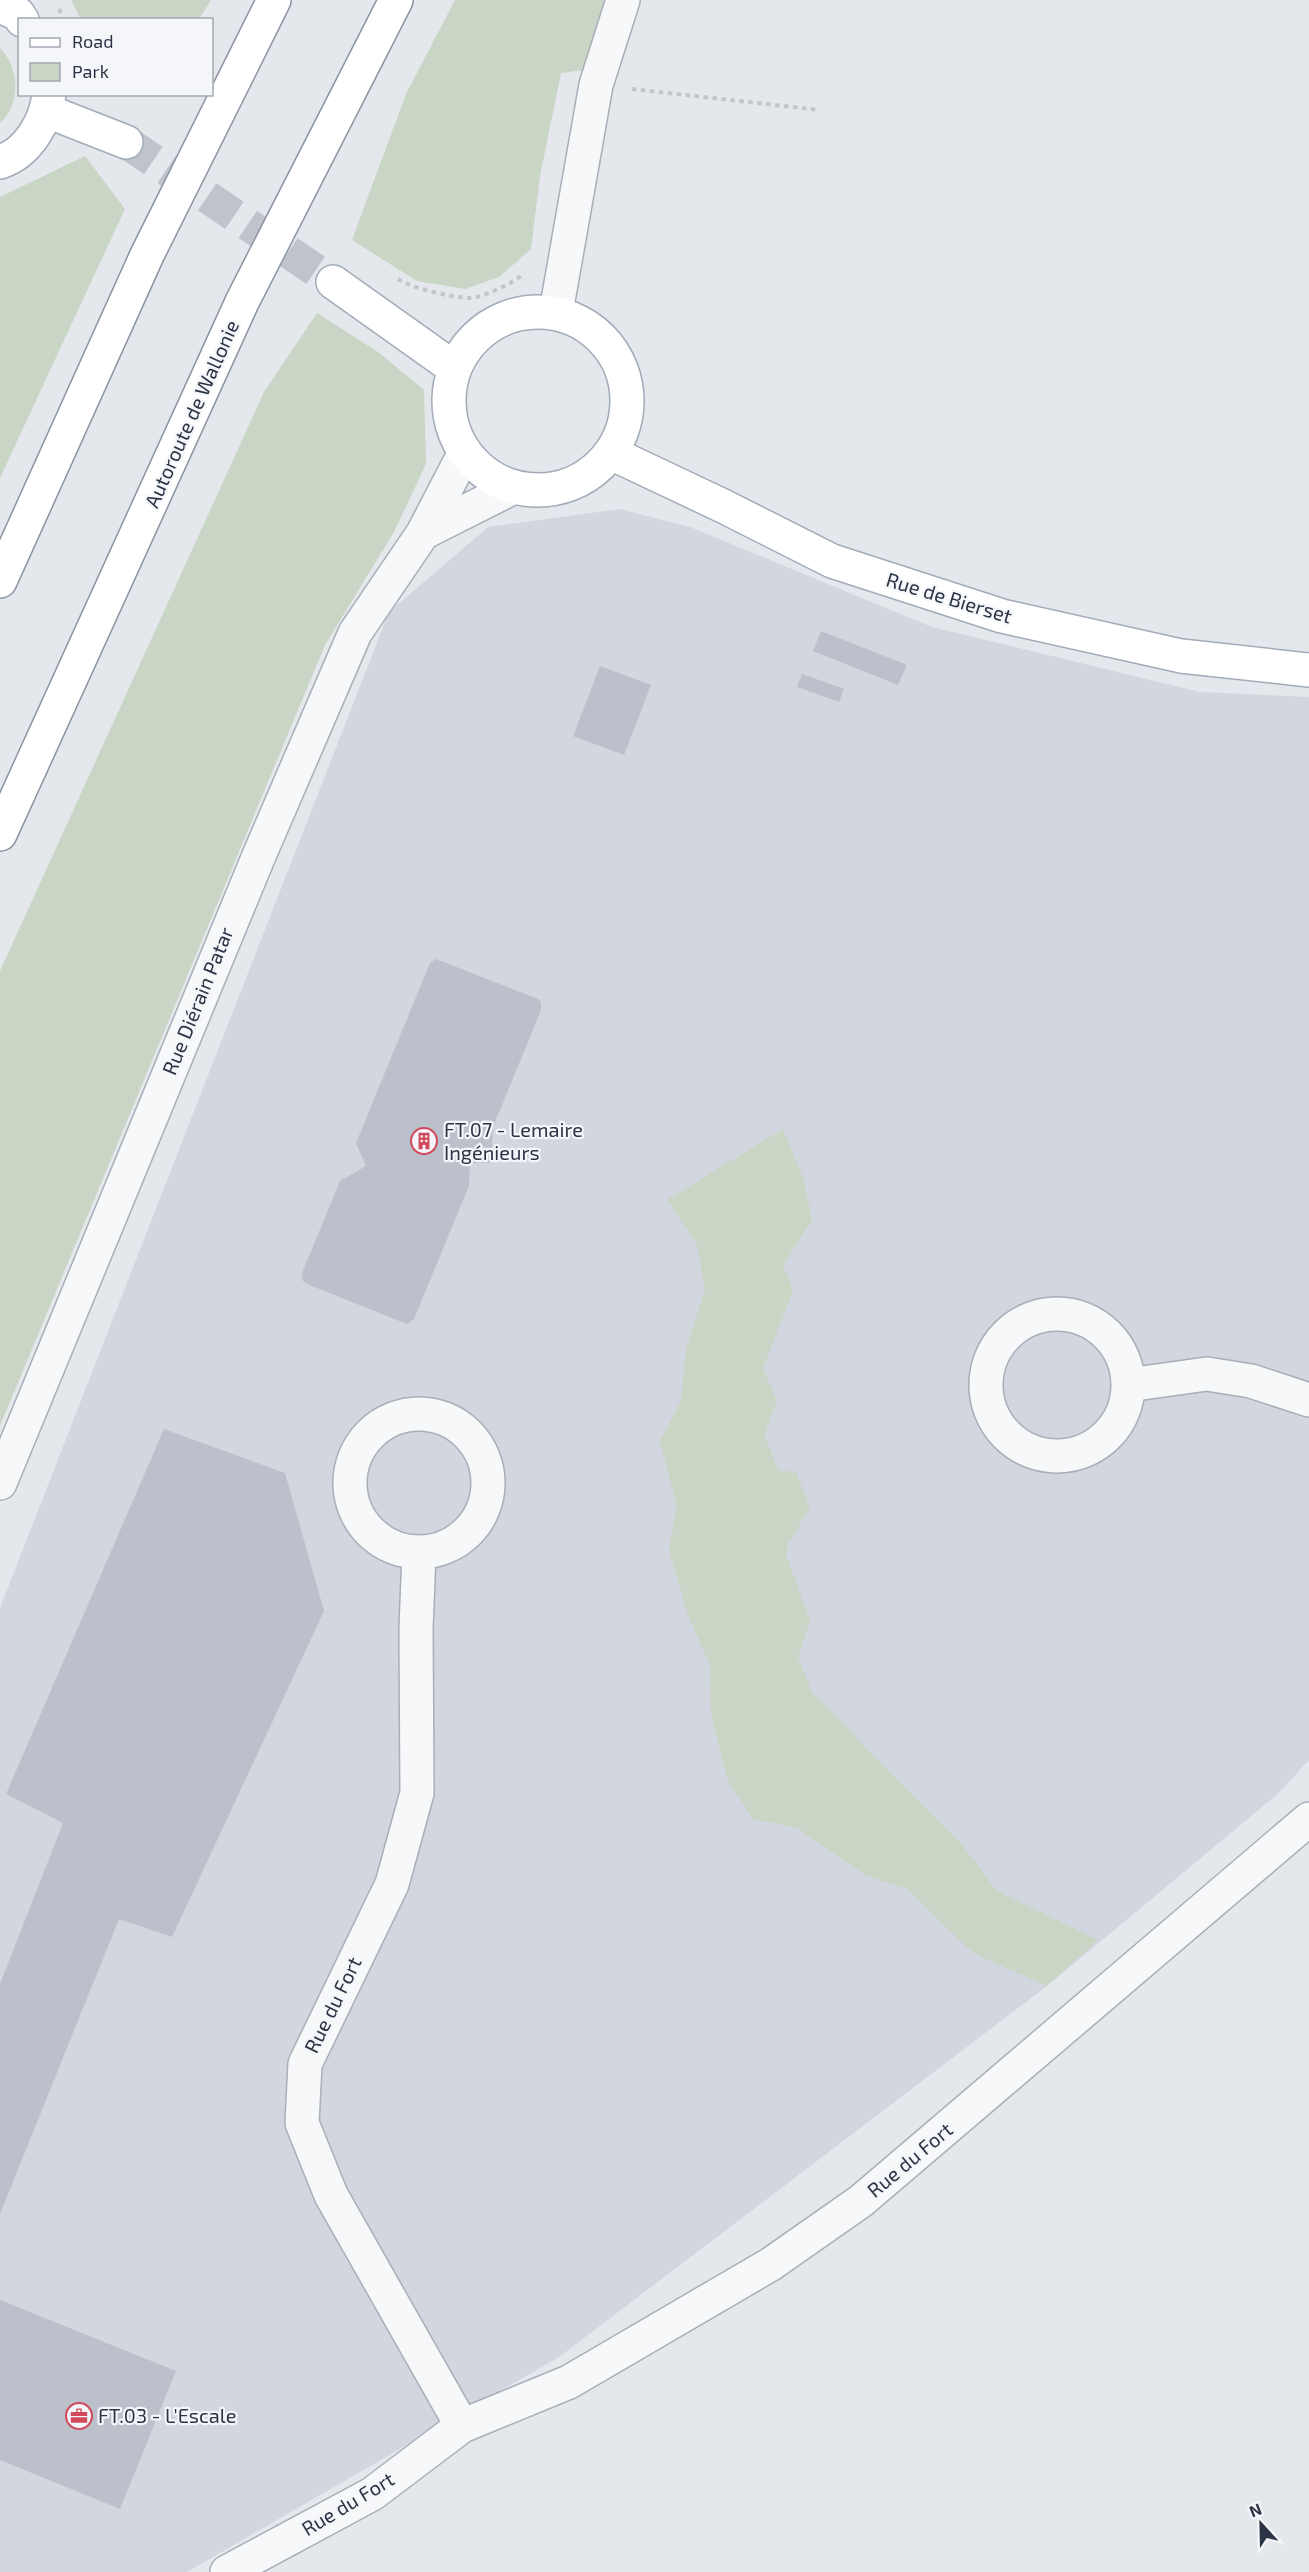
<svg xmlns="http://www.w3.org/2000/svg" width="1309" height="2572" viewBox="0 0 1309 2572" font-family="'Exo 2',sans-serif">
<style>
.built{fill:#d2d6de}
.green{fill:#c9d6c5}
.building{fill:#bbc0ca}
.lines{fill:none;stroke-linecap:round;stroke-linejoin:round}
.major-tunnel{stroke:#bfc3cb;stroke-width:33;stroke-dasharray:33 16;stroke-linecap:butt}
.minor-casing{stroke:#a9aeb7;stroke-width:36}
.major-casing{stroke:#a3abb8;stroke-width:36}
.highway-casing{stroke:#8b94a3;stroke-width:36}
.path{stroke:#c2c5cb;stroke-width:4;stroke-dasharray:4.5 4.5;stroke-linecap:butt}
.minor{stroke:#f7f8fa;stroke-width:33}
.major{stroke:#fff;stroke-width:33}
.highway{stroke:#fff;stroke-width:33}
.labels{text-anchor:middle;stroke-width:4.5;stroke-linejoin:round;paint-order:stroke}
.street-label{font-size:20px;fill:#2b3445;stroke:#f4f6f9}
.poi-label{font-size:20px;fill:#2b3445;stroke:#f4f6f9;text-anchor:start}
</style>
<rect width="100%" height="100%" fill="#e4e7ec"/>
<path class="built" d="M620,509L690,527L932,627L1200,692L1309,697V1760L1279,1793L1047,1986L559,2357L187,2572H0V1608L389,612L488,527Z"/>
<path class="green" d="M71,0H211L199,19L81,20Z
M455,0H609L584,70L561,73L540,176L531,249L499,277L465,289L417,281L352,240L406,94Z
M0,48C20,68 21,104 0,123Z
M85,156L125,209L0,478V197Z
M317,313L378,352L424,390L426,464L394,532L325,645L0,1426V971L264,392Z
M783,1129L803,1178L812,1219L783,1266L793,1291L763,1368L777,1401L764,1435L778,1470L796,1472L810,1508L788,1543L786,1555L810,1621L798,1657L813,1694L961,1843L997,1891L1098,1940L1047,1986L973,1953L907,1889L865,1875L797,1828L753,1819L727,1779L711,1714L710,1665L688,1615L669,1550L677,1506L660,1441L681,1401L686,1349L705,1290L697,1245L667,1200Z"/>
<path class="building" d="M821,631L907,665L898,685L813,651Z
M600,666L651,685L624,755L573,736Z
M802,674L844,689L839,702L797,687Z
M436,959L538,999L541,1002V1010L493,1127L491,1163H470L469,1186L414,1319L407,1324L307,1284L303,1281L302,1273L340,1181L366,1166L356,1143L430,963Z
M164,1429L285,1473L324,1611L172,1937L119,1919L0,2214V1984L63,1823L6,1794Z
M0,2300L176,2371L120,2509L0,2460Z"/>
<g class="lines">
<path class="major-tunnel" d="M126,142L333,282"/>
<defs>
<path id="minor" d="M556,312L596,85L623,0
M423,533L514,487
M986 1385a71 71 0 1 1 142 0a71 71 0 1 1-142 0Z
M1128,1385L1207,1374L1251,1381L1309,1400
M350 1483a69 69 0 1 1 138 0a69 69 0 1 1-138 0Z
M0,1483L258,858L355,633L423,533L464,454
M419,1554L416,1628L417,1793L392,1884L305,2064L302,2123L331,2195L462,2426
M227,2572L372,2494L462,2426L569,2382L771,2264L861,2201L1309,1819"/>
<path id="major" d="M0,6L18,14L22,20
M47,111L126,142
M0,162C28,153 46,122 49,94
M333,282L454,368
M449 401a89 89 0 1 1 178 0a89 89 0 1 1-178 0Z
M611,453L723,506L832,561L1002,616L1181,656L1309,670"/>
<path id="highway" d="M0,581L147,255L274,0
M0,834L242,302L396,0"/>
</defs>
<use href="#minor" class="minor-casing"/>
<use href="#major" class="major-casing"/>
<use href="#highway" class="highway-casing"/>
<path class="path" d="M59,9L64,20
M632,89L819,110
M398,279C411,288 453,298 470,298C482,298 516,282 524,273"/>
<use href="#minor" class="minor"/>
<use href="#major" class="major"/>
<use href="#highway" class="highway"/>
</g>
<defs>
<symbol id="building-ring" viewBox="-11 -11 22 22"><circle r="9.5" fill="#f4f6f9" stroke="#d1495b" stroke-width="1.5"/><path d="M-4-6H4V6H1V3H-1V6H-4ZM-2.5-4.3h1.7v1.8h-1.7ZM.8-4.3h1.7v1.8H.8ZM-2.5-1h1.7V.8h-1.7ZM.8-1h1.7V.8H.8Z" fill="#d1495b"/></symbol>
<symbol id="office-ring" viewBox="-11 -11 22 22"><circle r="9.5" fill="#f4f6f9" stroke="#d1495b" stroke-width="1.5"/><path d="M-6-3h4V-5.5h4V-3h4V5H-6ZM-1-4.5V-3h2v-1.5ZM-6 0V1H6V0Z" fill="#d1495b"/></symbol>
</defs>
<g fill-rule="evenodd">
<use href="#building-ring" x="409" y="1126" width="30" height="30"/>
<use href="#office-ring" x="64" y="2401" width="30" height="30"/>
</g>
<g class="labels">
<g class="street-label">
<text transform="translate(192 414) rotate(-66)" y="7">Autoroute de Wallonie</text>
<text transform="translate(949 598) rotate(17)" y="7">Rue de Bierset</text>
<text transform="translate(198 1001) rotate(-68)" y="7">Rue Diérain Patar</text>
<text transform="translate(333 2005) rotate(-64)" y="7">Rue du Fort</text>
<text transform="translate(910 2160) rotate(-40)" y="7">Rue du Fort</text>
<text transform="translate(348 2504) rotate(-31)" y="7">Rue du Fort</text>
</g>
<g class="poi-label">
<text x="444" y="1137">FT.07 - Lemaire<tspan x="444" dy="23">Ingénieurs</tspan></text>
<text x="98" y="2423">FT.03 - L'Escale</text>
</g>
</g>
<rect x="18" y="18" width="195" height="78" fill="#f4f6f9" stroke="#a4a8b1" stroke-width="1.5"/>
<rect x="30" y="38" width="30" height="9" fill="#ffffff" stroke="#a4a8b1" stroke-width="1.5"/>
<text x="72" y="48" font-size="18" fill="#2b3445">Road</text>
<rect x="30" y="63" width="30" height="18" fill="#c9d6c5" stroke="#a4a8b1" stroke-width="1.5"/>
<text x="72" y="78" font-size="18" fill="#2b3445">Park</text>
<g transform="translate(1261 2524) rotate(338)" stroke="#f4f6f9" stroke-width="4.5" paint-order="stroke">
<path d="M0-4.5L10 22L0 15L-10 22Z" fill="#2b3445"/>
<text y="-9" font-size="16" font-weight="bold" text-anchor="middle" fill="#2b3445">N</text>
</g>
</svg>
